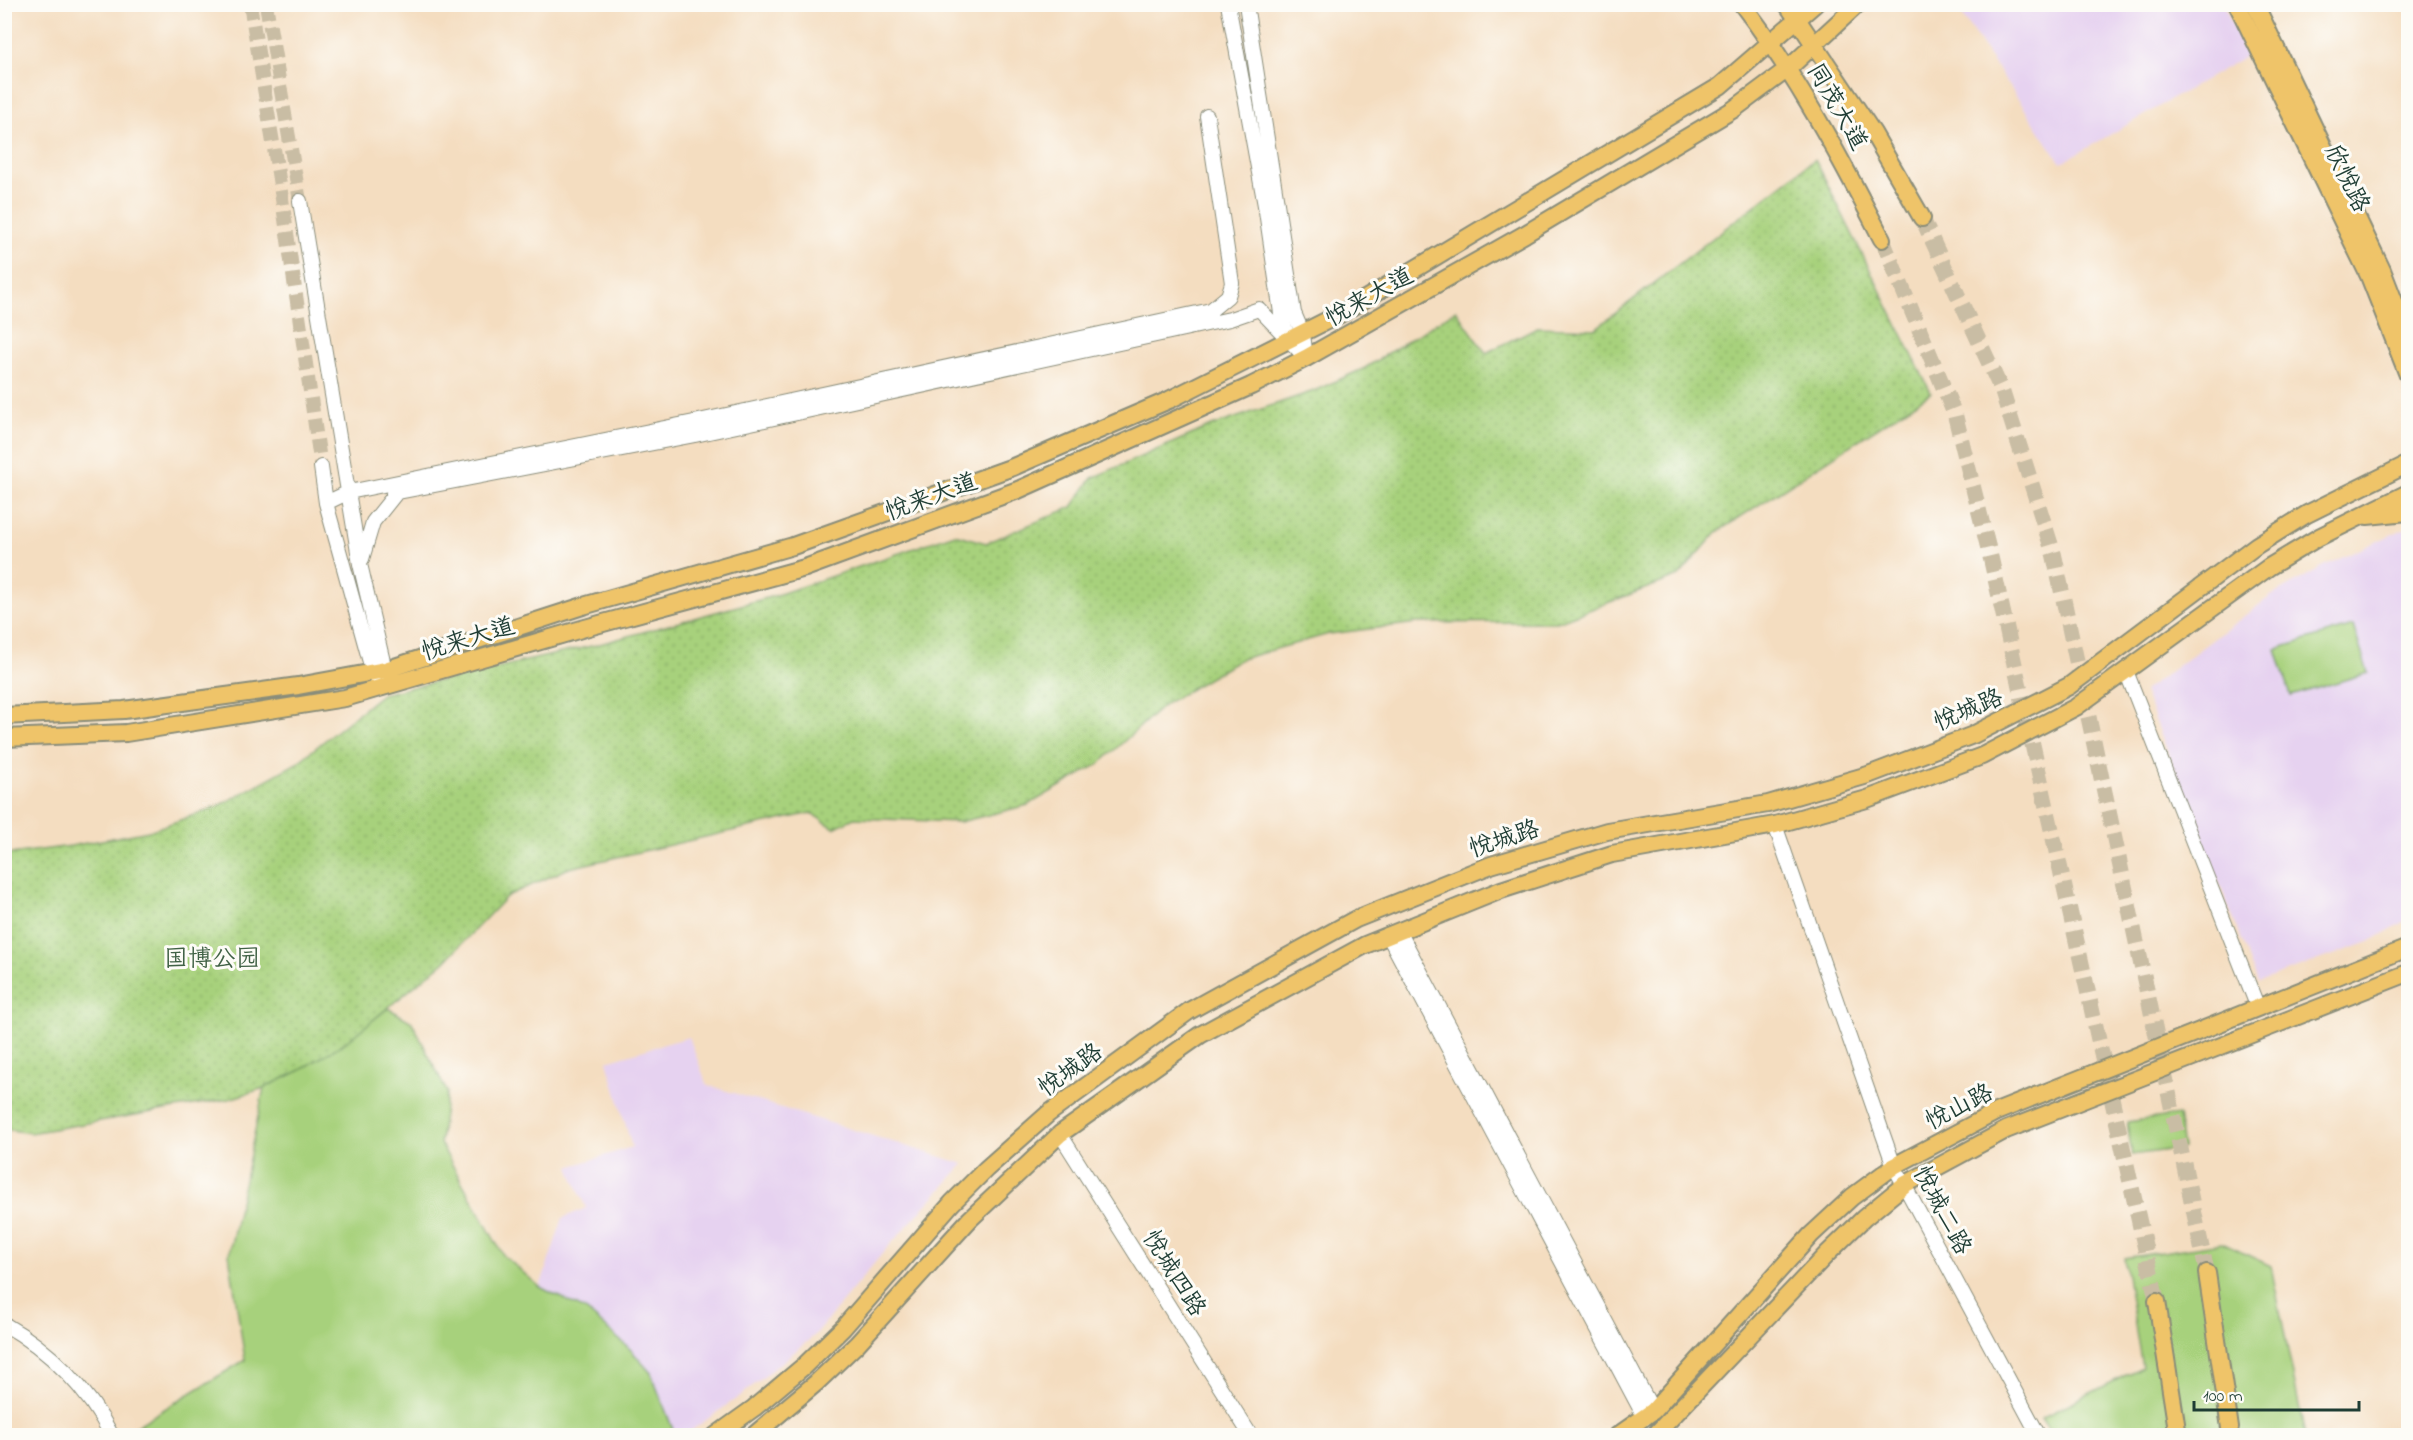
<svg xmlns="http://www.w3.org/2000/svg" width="2413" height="1440" viewBox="0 0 2413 1440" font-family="'Indie Flower','LXGW WenKai TC',sans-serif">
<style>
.built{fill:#e6d2f0}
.grass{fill:#a7d17c;stroke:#638758;stroke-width:1.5}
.park{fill:url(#park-dots);stroke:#638758;stroke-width:1.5}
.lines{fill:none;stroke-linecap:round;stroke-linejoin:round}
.minor-tunnel{stroke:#c9bda4;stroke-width:14;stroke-dasharray:14 7;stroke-linecap:butt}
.major-tunnel{stroke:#c9bda4;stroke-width:16;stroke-dasharray:16 8;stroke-linecap:butt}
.minor-casing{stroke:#8a8d7a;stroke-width:16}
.major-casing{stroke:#8a8d7a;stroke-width:20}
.minor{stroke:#fff;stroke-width:14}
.major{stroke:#efc469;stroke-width:16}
.labels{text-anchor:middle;stroke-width:6;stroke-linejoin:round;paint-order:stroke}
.street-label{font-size:24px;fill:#1f3d34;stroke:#fdfcf7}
.park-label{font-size:24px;fill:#416246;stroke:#fdfcf7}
</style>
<defs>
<pattern id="park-dots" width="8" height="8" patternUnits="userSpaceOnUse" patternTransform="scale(1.5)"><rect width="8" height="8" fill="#a7d17c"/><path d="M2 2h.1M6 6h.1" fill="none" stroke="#8fb46c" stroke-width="1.8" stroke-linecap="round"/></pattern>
</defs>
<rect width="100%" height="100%" fill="#fdfcf7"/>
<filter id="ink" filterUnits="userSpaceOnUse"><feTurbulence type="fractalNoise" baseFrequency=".0167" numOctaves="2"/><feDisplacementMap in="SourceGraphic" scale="12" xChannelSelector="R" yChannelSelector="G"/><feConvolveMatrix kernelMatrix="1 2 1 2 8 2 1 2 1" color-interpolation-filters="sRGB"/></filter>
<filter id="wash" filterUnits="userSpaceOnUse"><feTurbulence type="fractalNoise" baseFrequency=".008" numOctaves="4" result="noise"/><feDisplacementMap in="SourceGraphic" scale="24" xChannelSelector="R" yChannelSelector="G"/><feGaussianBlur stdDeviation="1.35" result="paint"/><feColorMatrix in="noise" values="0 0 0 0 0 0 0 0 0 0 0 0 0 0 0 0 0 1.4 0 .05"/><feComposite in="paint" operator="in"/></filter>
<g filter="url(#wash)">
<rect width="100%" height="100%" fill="#f4ddc0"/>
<path class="built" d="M1955,5H2223L2248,55L2061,163Z
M2408,527V919L2369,942L2258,982L2144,691L2271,596L2324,566Z
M689,1037L707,1085L964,1164L886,1249L815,1335L743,1394L685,1435H675L651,1373L631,1350L587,1311L540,1287L563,1218L586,1208L569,1167L632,1147L607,1061Z"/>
<path class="grass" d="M2353,626L2368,673L2291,696L2276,649Z
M388,1008L412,1022L447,1092L440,1143L503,1255L540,1287L587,1311L631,1350L651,1373L675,1435L136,1436L133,1428L245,1360L229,1254L264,1088C310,1066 349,1040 388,1008Z
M2178,1115L2183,1148L2132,1155L2127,1122Z
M2222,1243L2271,1266L2305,1435H2052L2041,1418L2142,1367L2124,1258Z"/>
<path class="park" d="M1815,159L1931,393L1717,532L1679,576L1557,622L1417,623L1329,634L1241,659L1165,704L1099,764L1028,805L960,822L854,818L834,828L811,813L569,868L507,896L444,962L346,1042L301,1070L264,1088L229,1099L30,1133L5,1129L4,855L71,846L149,831L217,807L297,763L382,694L596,645L774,596L955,534L986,543L1072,507L1092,478L1209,427L1314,391L1365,368L1456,310L1486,353L1537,327L1595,329Z"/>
</g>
<g filter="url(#ink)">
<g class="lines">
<path class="minor-tunnel" d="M250,4L280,185L321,467
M266,4L300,201"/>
<path class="major-tunnel" d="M1922,218L2002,391L2054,555L2207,1273
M1882,239L1955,415L1991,559L2157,1301"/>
<defs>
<path id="minor" d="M1228,4L1266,211L1282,320L1290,341L1306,358L1303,334L1294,313L1246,4
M300,201L360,564L385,670L384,680
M321,467L326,503L373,673L377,680
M393,493L695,435L1230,319L1259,309L1290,341
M326,503L349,492L694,422L1211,310L1228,296L1232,283L1207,116
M362,559L373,522L397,492
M2126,671L2258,1008
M1775,825L1894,1166L2039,1436
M1399,931L1653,1411
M1388,935L1645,1418
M1060,1134L1251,1436
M4,1324C50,1350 88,1389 112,1436"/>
<path id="major" d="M1742,4C1798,78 1840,157 1882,239
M1787,4L1873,133L1922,218
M2237,4L2369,276L2408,375
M2255,4L2382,270L2408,337
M2367,516L2408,512
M4,716L124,710L298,686L385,670L583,606L793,546L1013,467L1169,400L1340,314L1720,86L1815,4
M4,738L126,733L345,698L585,628L805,568L1018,490L1251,386L1306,358L1525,234L1734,109L1789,68L1858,4
M2207,1273L2230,1428
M2157,1301L2178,1436
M715,1436L754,1408L804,1366L843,1328L952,1203L986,1169L1048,1114L1189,1011L1356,919L1491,865L1607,831L1768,804L1868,775L1973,735L2069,686L2257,545L2307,514L2408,464
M753,1436L816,1383L857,1344L970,1219L1060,1134L1200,1035L1365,945L1501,890L1612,854L1775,825L1867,799L1982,756L2076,707L2269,567L2319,537L2408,493
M1617,1436L1653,1411L1811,1235L1852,1197L1894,1166L1996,1112L2408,948
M1654,1436L1827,1254L1864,1218L1904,1185L2006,1130L2408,973"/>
</defs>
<use href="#minor" class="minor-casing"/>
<use href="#major" class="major-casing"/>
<use href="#minor" class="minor"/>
<use href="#major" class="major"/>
</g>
</g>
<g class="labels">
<g class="street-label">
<text transform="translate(1838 106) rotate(60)" y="8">同茂大道</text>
<text transform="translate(2348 178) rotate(64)" y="8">欣悦路</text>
<text transform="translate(1369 296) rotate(-29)" y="8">悦来大道</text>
<text transform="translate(931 496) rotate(-20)" y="8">悦来大道</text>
<text transform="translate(468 638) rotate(-17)" y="8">悦来大道</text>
<text transform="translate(1968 709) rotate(-23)" y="8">悦城路</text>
<text transform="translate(1504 838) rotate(-18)" y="8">悦城路</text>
<text transform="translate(1070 1069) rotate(-36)" y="8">悦城路</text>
<text transform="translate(1959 1106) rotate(-27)" y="8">悦山路</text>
<text transform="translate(1943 1210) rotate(62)" y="8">悦城二路</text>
<text transform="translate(1175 1273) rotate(58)" y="8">悦城四路</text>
</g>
<g class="park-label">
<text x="212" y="966">国博公园</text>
</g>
</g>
<rect width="2413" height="1440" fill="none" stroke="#fdfcf7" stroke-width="24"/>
<path d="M2194 1401v9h165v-9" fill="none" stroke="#1f3d34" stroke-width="3"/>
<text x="2203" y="1401" font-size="18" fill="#1f3d34" stroke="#fdfcf7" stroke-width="4.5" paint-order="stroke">100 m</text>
</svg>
